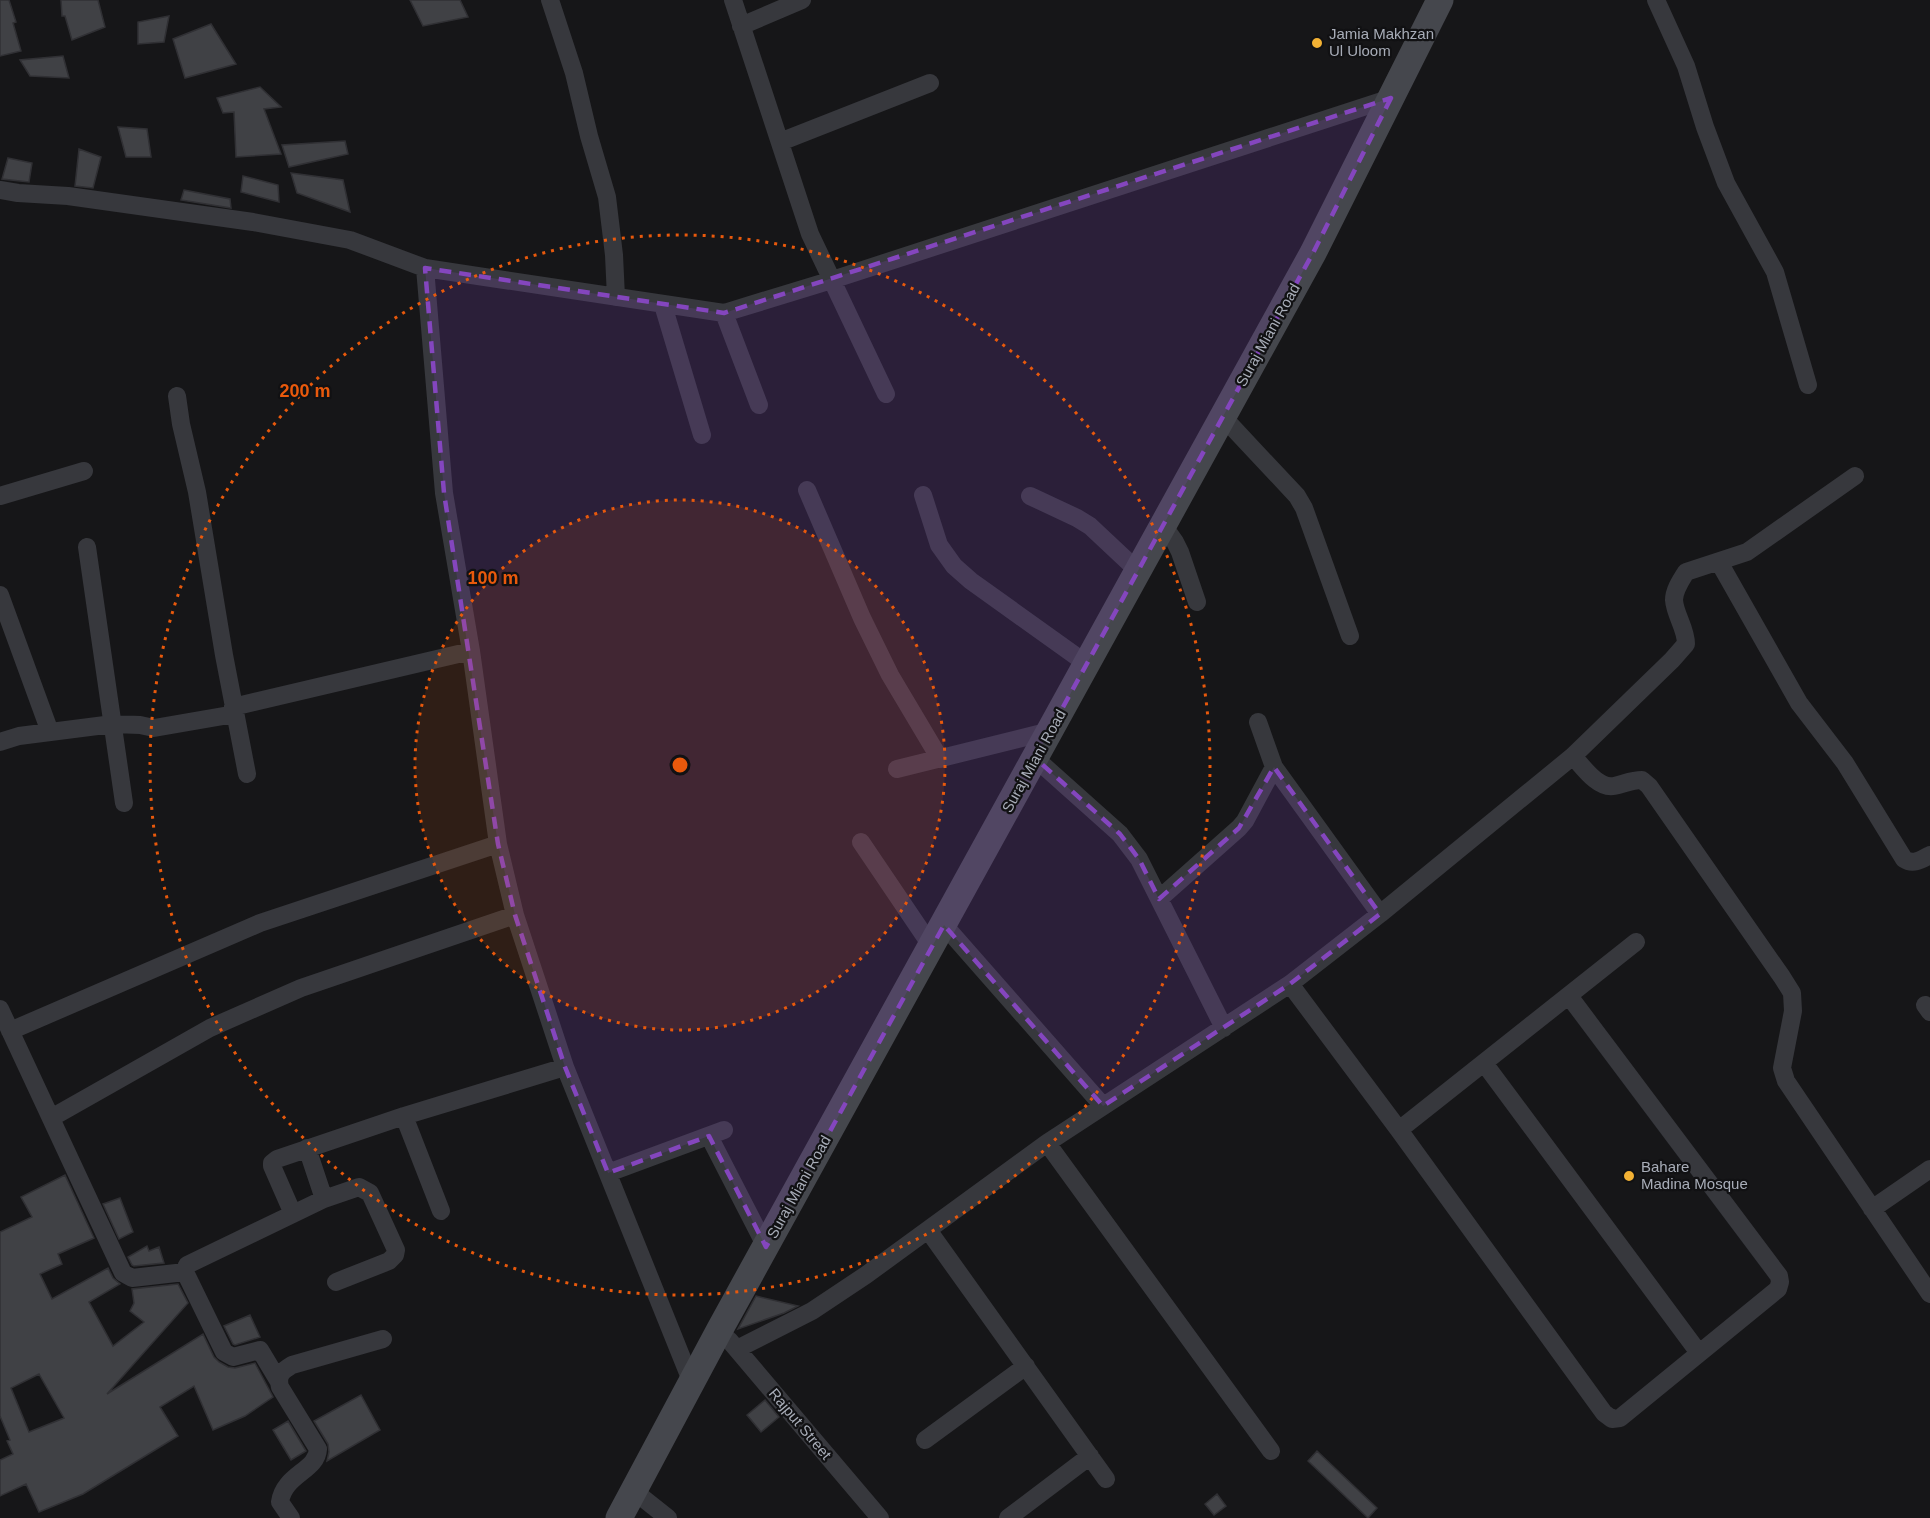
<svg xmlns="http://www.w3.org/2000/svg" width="1930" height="1518" viewBox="0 0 1930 1518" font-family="Arial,sans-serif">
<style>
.building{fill:#404145;stroke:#303034;stroke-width:1.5;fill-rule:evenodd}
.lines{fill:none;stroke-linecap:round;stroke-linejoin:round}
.street{stroke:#37383d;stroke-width:18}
.secondary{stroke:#45474d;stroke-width:27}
.marked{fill:#8446be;fill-opacity:0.2;stroke:#8446be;stroke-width:4.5;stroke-dasharray:12 8;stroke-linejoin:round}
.ring{fill:none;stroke:#e8590c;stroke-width:3;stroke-dasharray:3 6}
.poi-dot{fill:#f2b134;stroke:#111113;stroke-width:2}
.labels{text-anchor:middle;stroke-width:4.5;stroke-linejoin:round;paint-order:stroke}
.poi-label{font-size:15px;fill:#a8adb8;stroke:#111113;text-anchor:start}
.street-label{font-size:15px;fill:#a8adb8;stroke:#111113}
.centre{fill:#e8590c;stroke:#111113;stroke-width:3}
.ring-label{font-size:18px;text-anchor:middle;font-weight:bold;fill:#e8590c;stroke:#111113;stroke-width:4.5;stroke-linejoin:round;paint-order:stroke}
</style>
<rect width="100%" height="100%" fill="#161618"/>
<path class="building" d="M0,0H9L16,22L13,23L21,51L0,56Z
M61,0H98L105,27L72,40L65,16H62Z
M410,0H460L468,17L423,26Z
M169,16L164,42L138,44V22Z
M211,24L236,64L185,78L173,39Z
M63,56L69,78L30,76L20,60Z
M260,87L281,107L264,109L281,154L236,157L234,112L223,113L217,98Z
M118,127L147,129L151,157H126Z
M345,141L348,154L289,167L282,145Z
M79,149L101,157L93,188L75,186Z
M8,158L32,163L29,182L2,179Z
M291,173L343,180L350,212L297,193Z
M243,176L278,185L279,202L241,192Z
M184,190L230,199L231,208L181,200Z
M65,1175L94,1238L58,1254L62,1264L40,1274L52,1299L108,1268L113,1278L120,1284L89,1302L113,1346L144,1322L130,1311L134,1303L132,1289L178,1284L188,1303L107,1394L203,1334L214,1357L219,1362L228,1367L235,1368L255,1363L273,1397L245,1416L213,1430L194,1386L160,1407L178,1436L83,1494L39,1512L26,1484L0,1496V1460L13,1454L7,1441L10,1440L0,1416V1232L32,1217L21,1197ZM39,1374L64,1418L29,1432L11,1388Z
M120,1198L133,1232L119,1239L103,1204Z
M147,1246L149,1251L159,1247L164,1263L134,1266L132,1265L128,1257Z
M756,1296L798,1306L784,1313L738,1329Z
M250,1315L260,1337L235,1345L233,1344L224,1326Z
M361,1395L380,1430L327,1461L329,1452L328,1444L314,1421Z
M765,1400L779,1417L761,1432L747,1415Z
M288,1421L306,1451L291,1460L273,1430Z
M1317,1451L1377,1508L1368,1518L1308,1461Z
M1217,1494L1226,1506L1214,1515L1205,1504Z"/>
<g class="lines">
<path class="street" d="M550,0L574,73L589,136L607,197L614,255L616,297
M733,0L810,234L886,394
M1656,0L1686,66L1705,127L1726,183L1775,272L1808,385
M741,26L802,0
M780,142L930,83
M0,190L18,193L68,196L253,222L350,240L425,268L724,313L832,280L1391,98
M425,268L444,493L471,651L498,844L515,915L565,1067L692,1383
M663,305L702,435
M724,313L759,405
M177,396L181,424L197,492L224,655L247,774
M1223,417L1297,496L1304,508L1350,636
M807,490L862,618L890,675L940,759
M923,495L939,545L954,566L971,581L1087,664
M0,496L84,471
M1030,496L1077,518L1090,526L1138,571
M1163,525L1175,542L1180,552L1197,602
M87,547L124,803
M1719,562L1799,703L1845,763L1904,859C1913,865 1921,860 1930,855
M0,595L50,732
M233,707L471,651
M1258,722L1274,767L1380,914
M0,742L19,736L113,724L140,725L154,728L235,714
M1573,756C1583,767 1598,789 1614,786C1624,784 1631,780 1642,780L1649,786L1782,977L1792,993L1793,1011L1782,1068L1786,1081L1930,1294
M1035,758L1120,834L1139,859L1224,1028
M897,769L1050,731
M861,842L932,947
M1159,899L1239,828L1245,821L1274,767
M944,925L1103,1106
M1290,984L1399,1130L1604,1413L1612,1419L1620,1418L1778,1289L1780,1282L1779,1276L1569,996
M1925,1005L1930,1012
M0,1009L123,1273L132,1278L185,1272
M10,1031L260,923L498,844
M1484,1063L1699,1353
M404,1116L441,1211
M51,1118L210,1028L301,988L515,915
M1399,1130L1636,942
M709,1136L766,1247
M1047,1143L1271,1451
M307,1148L324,1199
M608,1173L724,1130
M1872,1209L1930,1169
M293,1214L272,1166V1163L277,1159L404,1116L565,1067
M928,1230L1106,1479
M729,1340L880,1518
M737,1349L812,1311L866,1275L1047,1143L1290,984L1380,914L1573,756L1672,660L1686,644C1686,628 1675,615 1674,600C1674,590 1681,580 1686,572L1747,552L1855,476
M278,1380L260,1350L233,1357L224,1352L185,1272L187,1265L324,1199L359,1187L370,1193L396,1250L395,1255L389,1261L336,1282
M925,1440L1026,1366
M634,1491L668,1518
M291,1518L280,1502C284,1474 317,1471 318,1449L280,1387C277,1375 282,1371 292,1365L383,1339
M1008,1518L1090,1456"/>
<path class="secondary" d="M619,1518L720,1329L1313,253L1440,0"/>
</g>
<path class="marked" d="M1391,98L1313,253L1035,758L1120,834L1139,859L1159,899L1239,828L1274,767L1380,914L1290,984L1103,1106L944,925L766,1247L709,1136L608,1173L565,1067L515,915L498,844L444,493L425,268L724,313Z"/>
<circle cx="680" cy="765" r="265" fill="#e8590c" fill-opacity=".12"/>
<g class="ring">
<circle cx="680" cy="765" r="265"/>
<circle cx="680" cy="765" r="530"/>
</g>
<g class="poi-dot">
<circle cx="1317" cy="43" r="6"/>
<circle cx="1629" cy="1176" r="6"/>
</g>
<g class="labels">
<g class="poi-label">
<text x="1329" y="39">Jamia Makhzan<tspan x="1329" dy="17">Ul Uloom</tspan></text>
<text x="1641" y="1172">Bahare<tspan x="1641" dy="17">Madina Mosque</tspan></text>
</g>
<g class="street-label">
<text transform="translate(1268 335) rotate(-61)" y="5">Suraj Miani Road</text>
<text transform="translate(1034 761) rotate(-61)" y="5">Suraj Miani Road</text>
<text transform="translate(799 1187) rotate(-61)" y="5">Suraj Miani Road</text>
<text transform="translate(800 1424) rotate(50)" y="5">Rajput Street</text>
</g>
</g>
<circle cx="680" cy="765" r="9" class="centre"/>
<g class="ring-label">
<text x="305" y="397">200 m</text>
<text x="493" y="584">100 m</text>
</g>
</svg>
